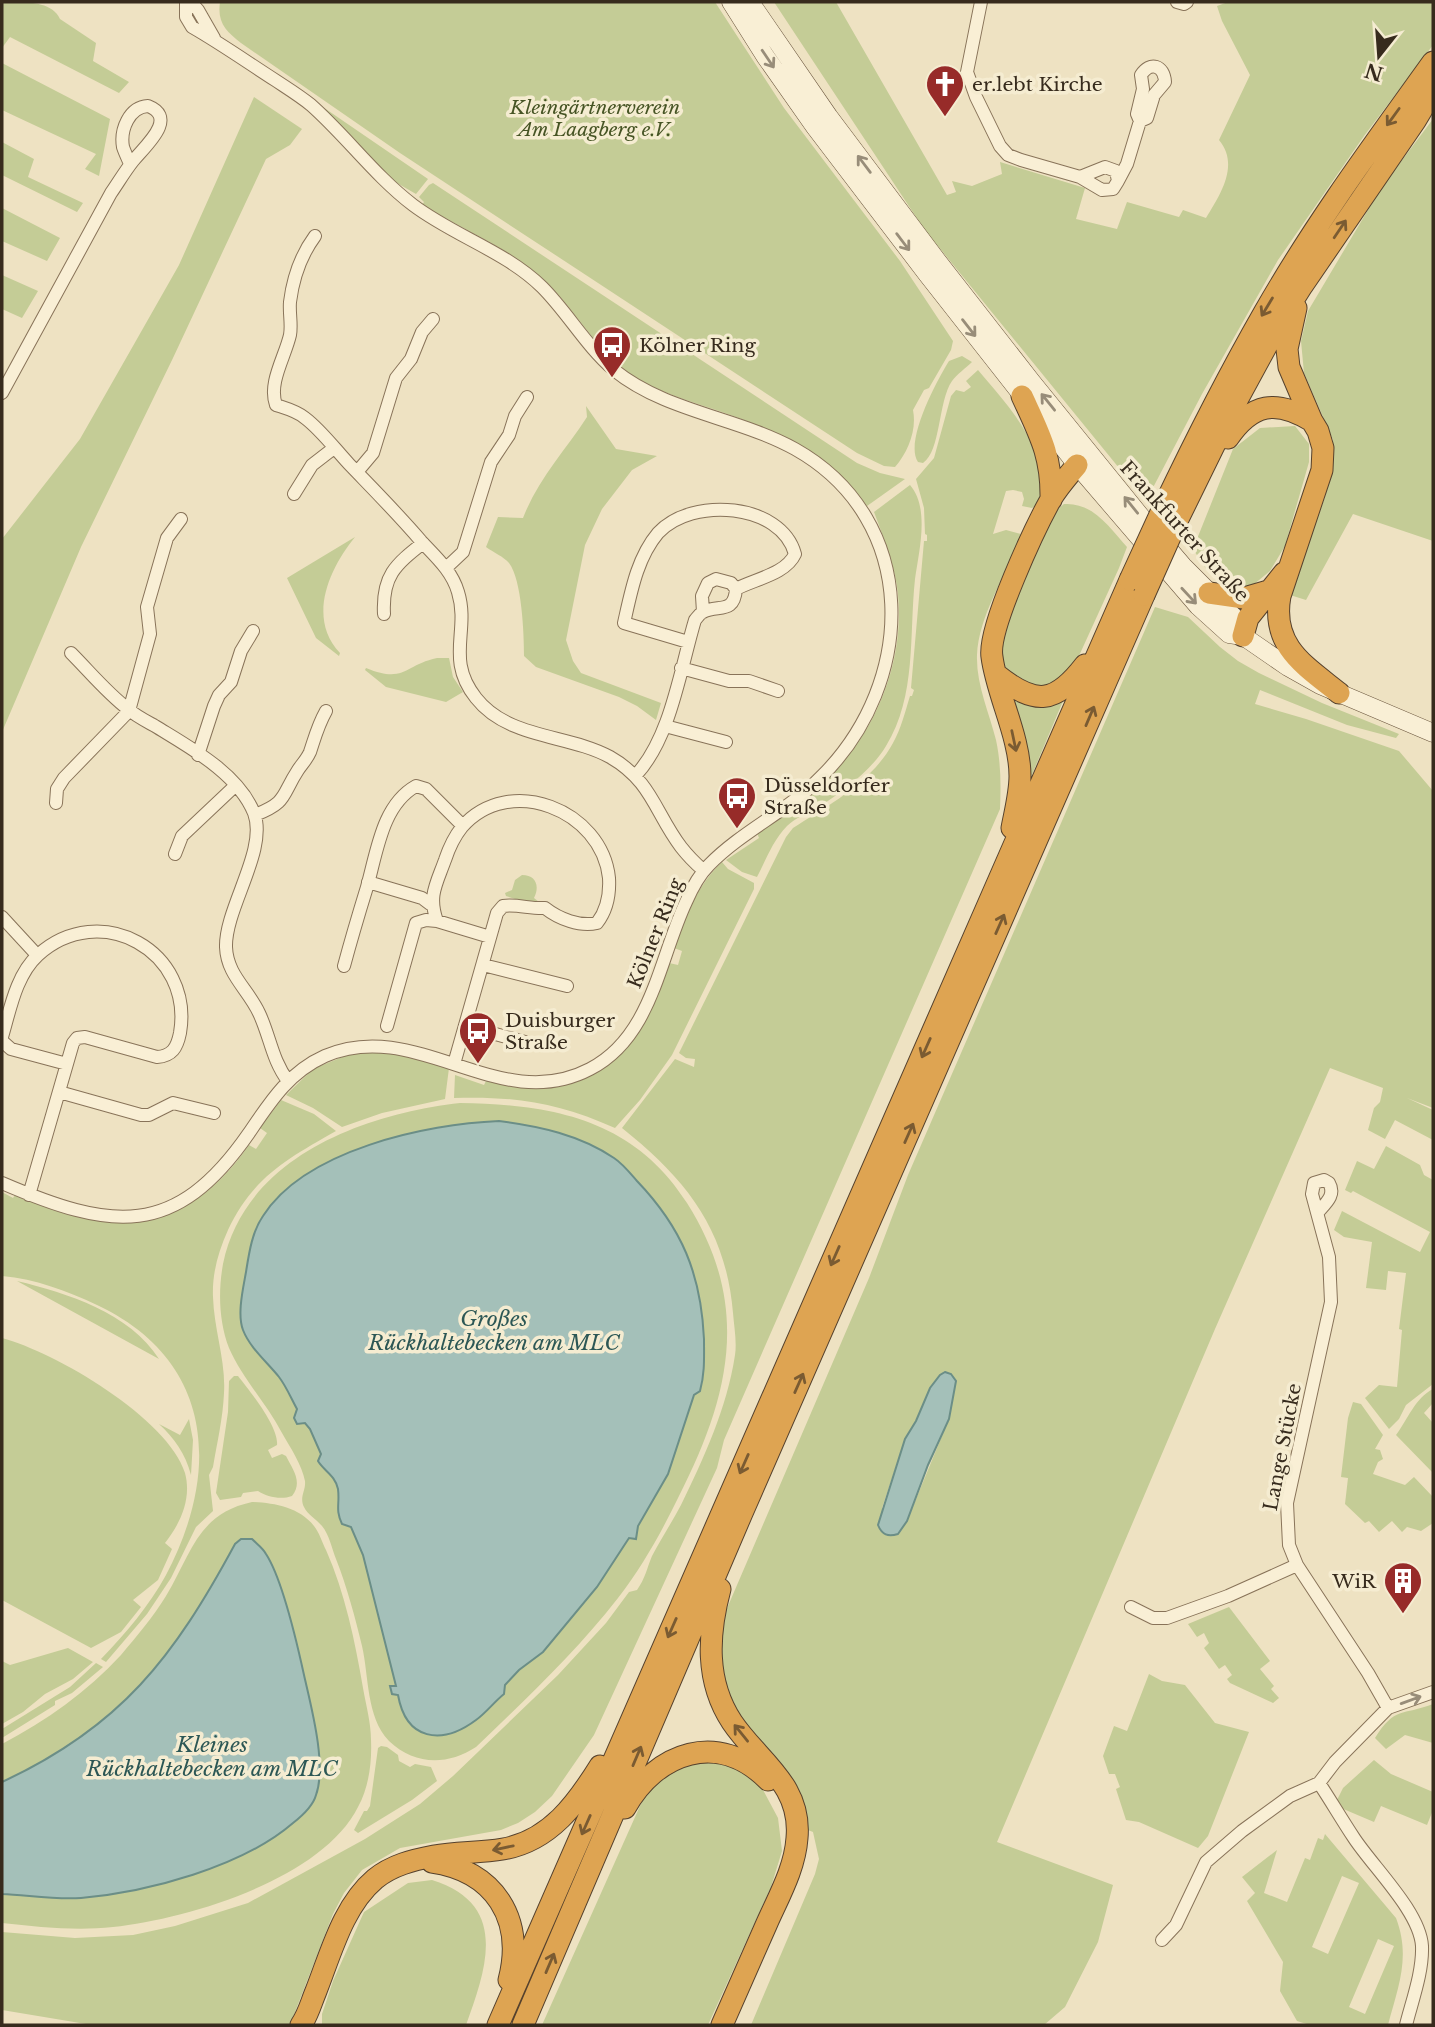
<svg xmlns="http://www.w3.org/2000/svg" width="1435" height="2027" viewBox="0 0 1435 2027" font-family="'Libre Baskerville',serif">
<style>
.green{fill:#c4cc96;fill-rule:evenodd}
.water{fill:#a4c0b9;stroke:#6b8e87;stroke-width:2}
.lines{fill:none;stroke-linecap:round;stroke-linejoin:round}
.street-casing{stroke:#887359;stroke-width:14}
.secondary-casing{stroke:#69543c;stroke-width:19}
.highway-casing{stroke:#55412d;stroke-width:23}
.street{stroke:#f9efd5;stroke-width:12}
.secondary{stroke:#f9efd5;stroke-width:18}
.highway{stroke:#dea452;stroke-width:21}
.highway-bridge-casing{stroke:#55412d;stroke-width:23;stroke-linecap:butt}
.highway-bridge{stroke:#dea452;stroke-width:21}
.oneway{stroke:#988d79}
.oneway2{stroke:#7a5b32}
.labels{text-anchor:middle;stroke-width:7;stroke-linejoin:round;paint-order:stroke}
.poi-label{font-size:19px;fill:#372b1d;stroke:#f5ecd1;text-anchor:start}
.park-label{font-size:19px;font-style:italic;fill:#465424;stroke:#f5ecd1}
.street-label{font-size:19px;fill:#372b1d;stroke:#f5ecd1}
.water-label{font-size:21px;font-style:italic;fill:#2c5755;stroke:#f5ecd1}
</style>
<rect width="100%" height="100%" fill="#eee2c2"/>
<path class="green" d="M3,2C22,2 52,0 60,19L96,43L93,61L129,82L119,93L10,37L2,48Z
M220,2H715L784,108L900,261L953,341L951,350L929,388L924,390L913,410C917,430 908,452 895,467L884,466L857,453L400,153L241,43C226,31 217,23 220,2Z
M774,2H836L947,195L956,192L952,181L972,186L1002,174L1000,162L1085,188L1076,219L1117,229L1127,202L1179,217L1183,210L1206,218C1220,195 1240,165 1219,140L1250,75L1222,21L1217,6L1228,2H1433V45L1364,136L1278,260L1202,394L1146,501L924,229Z
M2,63L110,119L99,176L85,169L96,154L2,110Z
M254,97L302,129L290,145L266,159L173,358L81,547L2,732V539L80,439L133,346L179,265Z
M317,103L428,179L416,194L390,179Z
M1433,119V541L1353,514L1306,600L1290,595L1325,497L1333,440L1304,373L1301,341L1308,311L1381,188Z
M2,142L34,159L28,177L83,203L77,212L2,175Z
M433,183L857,463L880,473L905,479L867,506C820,448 782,433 713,409C686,400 659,392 635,377C593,350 573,303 536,273C502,245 460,228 422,205L424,202L419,197L429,185Z
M2,208L60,238L47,261L2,241Z
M2,275L38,291L22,318L2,309Z
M962,356L972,362C966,368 957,374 952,381C938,401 941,451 923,463L918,462C904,442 937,380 949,361Z
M978,370C1010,408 1051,450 1039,504L1032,508L1022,506L1024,499L1022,492L1013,490L1006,491L993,534L1006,530L1021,534C1008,574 979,613 977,655C976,684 989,712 996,740C1001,763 1001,786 1000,809L724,1440L717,1468L594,1735L552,1796L535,1812L518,1823L501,1830L400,1848L362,1870L344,1893L333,1914L290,2025H92L2,2010V1932L75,1938L133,1935L175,1926L248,1903L365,1839L420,1804L453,1776L558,1675L606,1623L629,1592L637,1590C645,1579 647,1568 652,1556C661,1539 672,1522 681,1505C704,1458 727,1408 735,1355C737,1342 734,1326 733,1313C726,1229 686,1179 622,1128L675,1059L694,1067L695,1059L686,1058L679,1053L786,837L793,828C829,805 872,782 893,743C901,729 905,712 910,696H912L914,690L911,688L924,541H927V535L925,534L924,508L916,479L934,458L951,396L956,390L964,392L971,387L966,381Z
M586,406L616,449L657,456L632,470L602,509L585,545L566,640L573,661L581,673L661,703L656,720L637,706L619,697L536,667L524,656C524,634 522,580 509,563C504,557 493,552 486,547L498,517L523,518C538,479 565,451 587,417Z
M1295,426L1309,444V462L1285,546L1270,571L1253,585L1230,587L1206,569L1193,549L1233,449L1260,428Z
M910,485C930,508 919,551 915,579C909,634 917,696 886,746C871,771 843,791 819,807C808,813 795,818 787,826C773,840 766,860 757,877L742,872L726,860L759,838L757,833C781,817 804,801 825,781C875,735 905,662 898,594C895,565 884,539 874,512Z
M1064,504C1093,502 1110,528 1127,547L1119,568L1073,669L1049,688L1031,689L1004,670L998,639L1053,513Z
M355,537C329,569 307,618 340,653L339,656L316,638L287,578Z
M1155,607L1188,617L1220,647L1238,661L1259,673L1322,703L1399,734L1396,738L1347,725L1260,690L1255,704L1306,719L1399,751L1433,791V1108L1407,1098L1433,1110V1140L1395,1120L1385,1139L1368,1130L1374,1108L1380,1102L1383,1088L1330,1068L1215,1329L997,1842L1113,1885L1098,1942L1065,2007L1044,2025H751L815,1874L819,1859L813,1832L808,1830C805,1802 792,1773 772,1753C761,1741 749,1730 740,1717C719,1686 718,1648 725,1613L869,1278L908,1175ZM940,1375L944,1431L907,1521L898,1534L882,1508L905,1439L916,1421L930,1388Z
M437,658H449L453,677L463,692L446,702L386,687L365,670L366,668C405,684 404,665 437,658Z
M1014,697L1041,707L1063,701L1031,777L1010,702Z
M722,862L728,869L754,883V889L672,1055L640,1100L615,1128C558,1103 516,1096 454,1098L455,1075L484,1085L486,1081C591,1106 638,1058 669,963L678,965L682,951L674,948C685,916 697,886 722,862Z
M522,875C536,875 540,886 534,898L539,902L531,904L506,896L505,893L512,890L515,880Z
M352,1053H396L449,1068L445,1099L382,1113L342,1127L313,1108L286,1095L313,1069Z
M281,1100L314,1114L336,1131C287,1159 253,1177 228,1230C218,1252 212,1274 213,1297C214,1330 226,1361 224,1393C223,1418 217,1443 213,1467L209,1475L213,1511L196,1527L171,1578L147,1614L106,1662L101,1659C126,1633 149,1606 166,1575C221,1471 214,1360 97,1305C67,1291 36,1279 2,1276V1192L13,1198L15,1195C32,1202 49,1209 66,1214C147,1236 202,1212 249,1145L256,1149L267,1133L260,1128Z
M460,1103C551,1104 634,1119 687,1203C752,1306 730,1396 678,1498C661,1533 642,1567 618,1598C576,1652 525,1700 476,1747C447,1766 414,1765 389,1741C366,1717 369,1676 362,1646C355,1617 347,1587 336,1559C332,1549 329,1534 322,1526C316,1519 307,1514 304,1507C299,1497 306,1491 305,1481C302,1465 290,1447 282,1433C267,1404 242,1378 229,1348C219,1322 218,1292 223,1264C245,1157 364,1114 460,1103Z
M1386,1146L1420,1165L1424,1175L1433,1180V1384L1406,1405L1399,1419L1389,1429L1365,1398L1379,1385L1397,1387L1402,1330L1399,1329L1406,1273L1388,1271L1386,1290L1366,1288L1372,1242L1344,1237L1334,1230L1342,1211L1420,1252L1430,1232L1353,1191L1351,1193L1345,1190L1357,1161L1374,1169Z
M17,1281C67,1293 130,1313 159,1359Z
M2,1338C55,1352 168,1418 185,1473C192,1499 180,1524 165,1543L172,1549L158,1580L133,1600L141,1607L121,1632L91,1648L2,1600Z
M234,1376H238C249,1390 279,1427 277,1445L268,1450L272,1458L282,1454L286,1456C293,1470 303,1482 292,1496C281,1500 267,1497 258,1491L243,1493L241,1497L220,1500L216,1493L228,1412L229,1381Z
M1433,1389V1403L1424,1413L1433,1423V1473L1396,1435C1408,1419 1415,1398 1433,1389Z
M1353,1402L1361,1404L1383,1435L1375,1449L1380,1450L1383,1459L1378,1462L1373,1474L1405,1485L1414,1477L1433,1497V1523L1421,1531L1407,1527L1402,1532L1392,1521L1379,1532L1369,1521L1365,1523L1345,1504L1348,1478L1341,1477L1348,1418Z
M189,1419L193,1440L191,1475C185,1453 175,1439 159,1424L180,1435Z
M252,1502C274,1503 299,1507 314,1526C319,1532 322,1542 326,1550C345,1593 355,1641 363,1688C366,1705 371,1723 371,1740C372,1762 369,1787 358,1807C322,1879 188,1919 113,1927C76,1931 39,1927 2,1923V1894L80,1898L321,1776L311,1706L205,1600C148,1686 97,1738 2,1782V1744C46,1721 87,1692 121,1655C137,1636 153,1617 166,1596C192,1553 197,1514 252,1502Z
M1229,1607L1270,1661L1260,1669L1274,1686L1271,1689L1279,1698L1273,1703L1230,1683L1227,1679L1232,1675L1225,1665L1219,1669L1204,1648L1209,1643L1204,1633L1197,1637L1188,1624Z
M68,1648L93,1662L73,1679L45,1694L23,1712L2,1724V1661L10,1665Z
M96,1663L103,1667L72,1693L55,1701V1705L2,1738V1729L70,1687Z
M1149,1674L1162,1681L1185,1685L1215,1723L1249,1732L1208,1836L1198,1848L1139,1822L1126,1820L1116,1789L1120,1787L1115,1774H1109L1103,1756L1114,1726L1127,1731Z
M1433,1704V1743L1405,1735L1386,1749L1375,1738C1395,1706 1402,1716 1433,1704Z
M381,1746L387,1747L398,1755L399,1761L410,1767L415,1764L431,1767L437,1781L412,1800L358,1833L354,1830L364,1811H367L370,1806L378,1748Z
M1374,1760L1391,1774L1433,1792V1810L1427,1825L1381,1806L1374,1822L1341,1808L1337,1800L1343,1788Z
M706,1762L732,1766L761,1786L778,1818L782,1851L771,1887L708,2025H542L644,1797C666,1776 675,1765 706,1762Z
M1325,1834L1396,1918C1411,1957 1398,1987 1388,2025H1310L1297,2021L1280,1991L1283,1962L1247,1901L1255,1893L1242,1877L1277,1850L1264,1893L1287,1902L1305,1858L1310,1860L1318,1838L1323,1840ZM1342,1876L1359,1883L1328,1954L1312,1947ZM1378,1939L1394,1946L1365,2014L1349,2007Z
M432,1880C509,1904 487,1967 466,2025H322V2014L333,1981L364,1912L408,1883Z"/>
<path class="water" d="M499,1121C539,1126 580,1135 614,1158C623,1164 630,1173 637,1181C682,1228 701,1274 704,1339C704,1357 705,1373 700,1391L694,1395L668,1474L638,1526L636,1539L629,1538L597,1587L543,1652L519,1670L505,1685L504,1694C494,1702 486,1713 476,1720C441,1746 406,1740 398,1695L392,1694L390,1686H396L363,1555L351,1527L342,1524C335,1509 340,1504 338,1489C335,1475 324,1471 318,1461L321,1454L310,1429L305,1423L297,1424L294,1418L297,1409C291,1398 286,1386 279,1377C267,1362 250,1348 243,1330C237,1314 243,1289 246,1272C249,1253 252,1232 263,1216C305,1150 426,1124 499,1121Z
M945,1372L951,1374L956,1381L949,1419L928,1465L907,1521L898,1534C888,1537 882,1535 878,1525L905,1439L916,1421L930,1388L940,1375Z
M241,1539H252C257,1544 263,1548 266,1554C283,1580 297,1643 304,1675C311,1706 327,1765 316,1795C313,1806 302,1816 293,1823C242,1867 148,1892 81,1898C55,1900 27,1895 2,1894V1782C121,1727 174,1657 235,1544Z"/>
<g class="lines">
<defs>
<path id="street" d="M191,2L198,10L214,38
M981,2L967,72L976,97L1000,146L1008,155L1021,160L1080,177L1102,190L1113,189L1118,181L1116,171L1105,167L1080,177
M1177,2L1184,4L1187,2
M1118,181L1127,164L1140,121L1147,118L1154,95L1165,82C1164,65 1150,61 1141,75L1143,89L1137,114L1140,121
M315,236C301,255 293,278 290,302C289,314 292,324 290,335C285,357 268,383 276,405C285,408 297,411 305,418C321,430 335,449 349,464C373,489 398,514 421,541C436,557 452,571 458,592C470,631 445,659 476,698C508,739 568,734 610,757C652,781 655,813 681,847C688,856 695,863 703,870
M2,393L111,193C118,183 125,171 133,161C144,147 179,118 148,106C129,107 120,130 123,147C125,153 128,159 130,164
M357,472L373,453L396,378L411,359L422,332L433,319
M294,494L312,465L334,448
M446,568L463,552L491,462L509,435L515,416L527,397
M384,614C382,576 395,565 423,543
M688,642L624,623C631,592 637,558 658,533C692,496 781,503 795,554C786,574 755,579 736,589
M71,653C89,671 107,693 128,709C136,716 146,721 155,726C189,747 238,773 254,813C268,850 225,908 226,947C227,975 248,989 259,1013C270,1036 272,1060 288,1081
M681,668L729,681H749L778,691
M129,711L150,634L147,607L167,538L181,519
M665,726L726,742
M198,755L214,706L219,695L231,682L241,651L253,631
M636,775C671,737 680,670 695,620C697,618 699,614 703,612C718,604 734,615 736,589L731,583L716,579L708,583L702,596L703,612
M56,803L57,789L64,778L129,711
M255,815C288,802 281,796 298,770C302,764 307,759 310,752C315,737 318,725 326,711
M175,854L182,836L236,785
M368,882L422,898L430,904
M2,917L37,955
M483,965L567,986
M344,966C351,940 359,913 367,887C377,852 382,805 416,786L426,789L463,826
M387,1026L416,923L426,920L437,921
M466,1026L525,1042
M2,1037C10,1010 16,975 38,955C100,899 194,951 180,1033C177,1048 172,1056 157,1057L85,1037L77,1038L73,1043L29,1195
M2,1041L11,1049L67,1064
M454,1064L497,913L503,906C517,904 531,909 545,908C559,919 580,927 597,923C607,910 610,895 609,878C602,810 509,773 462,827C454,837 449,848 445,860C436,885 428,896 437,921L490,937
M59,1092L141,1115H149L173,1103L214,1113
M2,1183C111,1230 175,1240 249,1133C270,1102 289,1072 325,1056C417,1016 499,1117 590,1069C652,1037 659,959 686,902C692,888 699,875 709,865C742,831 788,811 821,777C917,682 921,520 795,449C737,417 666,412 614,370C586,346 568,313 542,287C505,251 454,236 413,205C375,176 347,137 311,105C300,96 287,88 275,80C247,62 220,43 192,27L186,17V2
M1318,1212C1326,1203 1336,1195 1329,1183L1324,1180L1314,1183L1312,1194L1329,1257L1331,1302L1287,1503L1289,1545L1297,1565L1368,1673L1388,1708L1335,1762L1319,1783C1331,1801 1342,1820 1354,1838C1373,1867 1420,1912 1422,1946C1423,1972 1412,2001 1406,2025
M1131,1607L1153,1618H1167L1228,1596L1297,1565
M1388,1708L1433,1692
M1162,1940L1176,1925L1206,1862L1242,1831L1290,1796L1319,1783"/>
<path id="secondary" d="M731,2L765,56L815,127L927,274L1077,465L1198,606L1229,634L1243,636L1288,667L1320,685L1433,733
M750,2L829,117L935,258L1031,381L1142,518L1183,566L1238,621L1243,636"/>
<path id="highway" d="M1296,308L1287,349L1289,367L1312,421L1318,431L1323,448L1322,470L1280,596C1271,646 1304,665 1339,693
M1022,396C1040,435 1052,456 1051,500
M1228,438C1252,403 1276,399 1312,421
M1164,506C1195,441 1228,376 1264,313C1314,225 1374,144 1433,62
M1178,519L1230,413L1280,321L1302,286L1415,121L1433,91
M1209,593L1244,598L1268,591
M1243,636L1248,618L1284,573
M997,675C1036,706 1055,704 1085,665
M1012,828C1015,812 1020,793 1020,776C1020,737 997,695 992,657C987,629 1036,526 1051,499C1058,487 1068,476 1077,465
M720,1589C708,1634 705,1681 732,1722C758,1761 802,1784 797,1838C795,1868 779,1896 767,1923C752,1957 737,1991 722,2025
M625,1808C656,1752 719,1730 768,1780
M432,1862C494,1871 525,1918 509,1980
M301,2025C308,2015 311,2003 316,1991C331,1953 343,1906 375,1879C392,1865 413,1860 434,1856C457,1852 480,1853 503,1849C550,1841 577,1803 600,1766
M498,2025L1130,580
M523,2025L742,1513L1144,595"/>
</defs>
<use href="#street" class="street-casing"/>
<use href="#secondary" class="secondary-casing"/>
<use href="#highway" class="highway-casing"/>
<use href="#street" class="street"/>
<use href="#secondary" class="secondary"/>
<use href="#highway" class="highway"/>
<defs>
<path id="highway-bridge" d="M1130,580L1164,506
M1144,595L1178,519"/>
</defs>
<use href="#highway-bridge" class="highway-bridge-casing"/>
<use href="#highway-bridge" class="highway-bridge"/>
</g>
<defs><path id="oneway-shaft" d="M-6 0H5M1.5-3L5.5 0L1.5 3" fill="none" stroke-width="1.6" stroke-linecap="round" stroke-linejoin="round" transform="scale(1.75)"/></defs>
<g class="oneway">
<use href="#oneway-shaft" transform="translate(768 59) rotate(56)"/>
<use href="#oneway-shaft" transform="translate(864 164) rotate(-127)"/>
<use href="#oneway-shaft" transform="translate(903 242) rotate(53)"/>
<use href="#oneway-shaft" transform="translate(969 328) rotate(52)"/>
<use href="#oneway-shaft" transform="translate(1048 402) rotate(-129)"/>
<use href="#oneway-shaft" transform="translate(1131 505) rotate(-129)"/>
<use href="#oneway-shaft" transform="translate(1189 596) rotate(47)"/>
<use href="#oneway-shaft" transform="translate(1411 1700) rotate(-20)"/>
</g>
<g class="oneway2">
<use href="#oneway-shaft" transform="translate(1393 117) rotate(126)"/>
<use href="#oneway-shaft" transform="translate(1340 229) rotate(-56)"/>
<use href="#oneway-shaft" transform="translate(1267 307) rotate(121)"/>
<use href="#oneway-shaft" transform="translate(1090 716) rotate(-67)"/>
<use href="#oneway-shaft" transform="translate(1014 741) rotate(78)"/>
<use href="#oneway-shaft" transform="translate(1000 924) rotate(-66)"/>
<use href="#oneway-shaft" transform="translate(926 1048) rotate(114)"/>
<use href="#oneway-shaft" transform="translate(909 1133) rotate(-66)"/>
<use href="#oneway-shaft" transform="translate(835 1256) rotate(114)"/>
<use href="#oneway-shaft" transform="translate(799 1383) rotate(-66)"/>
<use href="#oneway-shaft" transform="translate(744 1464) rotate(114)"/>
<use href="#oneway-shaft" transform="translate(672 1628) rotate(114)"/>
<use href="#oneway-shaft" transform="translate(741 1733) rotate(-129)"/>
<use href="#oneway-shaft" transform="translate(637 1756) rotate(-67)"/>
<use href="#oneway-shaft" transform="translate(586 1825) rotate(114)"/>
<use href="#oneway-shaft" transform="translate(503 1848) rotate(168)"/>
<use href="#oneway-shaft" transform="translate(550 1963) rotate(-67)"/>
</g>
<defs>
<symbol id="church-pin" viewBox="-11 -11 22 30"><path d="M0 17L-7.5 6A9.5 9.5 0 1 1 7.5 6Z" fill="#972b29" stroke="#f5ecd1"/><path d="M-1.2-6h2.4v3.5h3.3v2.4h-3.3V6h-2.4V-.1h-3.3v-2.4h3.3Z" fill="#fff"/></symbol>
<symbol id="bus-pin" viewBox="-11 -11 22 30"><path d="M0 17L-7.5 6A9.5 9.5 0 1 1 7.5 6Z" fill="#972b29" stroke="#f5ecd1"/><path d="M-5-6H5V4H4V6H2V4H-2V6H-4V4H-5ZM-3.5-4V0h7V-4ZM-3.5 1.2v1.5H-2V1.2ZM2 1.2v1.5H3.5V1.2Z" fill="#fff"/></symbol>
<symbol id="building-pin" viewBox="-11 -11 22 30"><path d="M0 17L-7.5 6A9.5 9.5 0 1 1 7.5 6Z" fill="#972b29" stroke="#f5ecd1"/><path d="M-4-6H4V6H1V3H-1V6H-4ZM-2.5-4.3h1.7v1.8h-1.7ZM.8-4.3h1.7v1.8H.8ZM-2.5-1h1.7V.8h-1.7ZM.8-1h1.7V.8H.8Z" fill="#fff"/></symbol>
</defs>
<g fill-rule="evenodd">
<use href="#church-pin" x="923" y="62" width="44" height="60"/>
<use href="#bus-pin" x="590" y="323" width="44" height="60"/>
<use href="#bus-pin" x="715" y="774" width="44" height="60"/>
<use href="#bus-pin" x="456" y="1009" width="44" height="60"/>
<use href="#building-pin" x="1381" y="1559" width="44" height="60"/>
</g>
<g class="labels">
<g class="poi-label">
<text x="972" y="91">er.lebt Kirche</text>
<text x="639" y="352">Kölner Ring</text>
<text x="764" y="792">Düsseldorfer<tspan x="764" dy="22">Straße</tspan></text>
<text x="505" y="1027">Duisburger<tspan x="505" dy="22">Straße</tspan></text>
<text x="1376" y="1588" text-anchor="end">WiR</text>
</g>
<g class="park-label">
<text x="595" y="114">Kleingärtnerverein<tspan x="595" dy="22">Am Laagberg e.V.</tspan></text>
</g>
<g class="street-label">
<text transform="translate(1185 531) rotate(48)" y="7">Frankfurter Straße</text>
<text transform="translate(655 933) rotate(-68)" y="7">Kölner Ring</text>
<text transform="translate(1282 1447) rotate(-79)" y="7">Lange Stücke</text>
</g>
<g class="water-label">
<text x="494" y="1326">Großes<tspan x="494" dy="24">Rückhaltebecken am MLC</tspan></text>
<text x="212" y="1752">Kleines<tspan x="212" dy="24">Rückhaltebecken am MLC</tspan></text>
</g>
</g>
<rect width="1435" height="2027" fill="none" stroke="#372b1d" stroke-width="7"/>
<g transform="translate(1379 56) rotate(197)" stroke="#f5ecd1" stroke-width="5" paint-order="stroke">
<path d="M0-5L12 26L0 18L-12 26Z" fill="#372b1d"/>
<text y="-10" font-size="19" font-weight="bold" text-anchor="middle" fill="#372b1d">N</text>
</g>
</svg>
